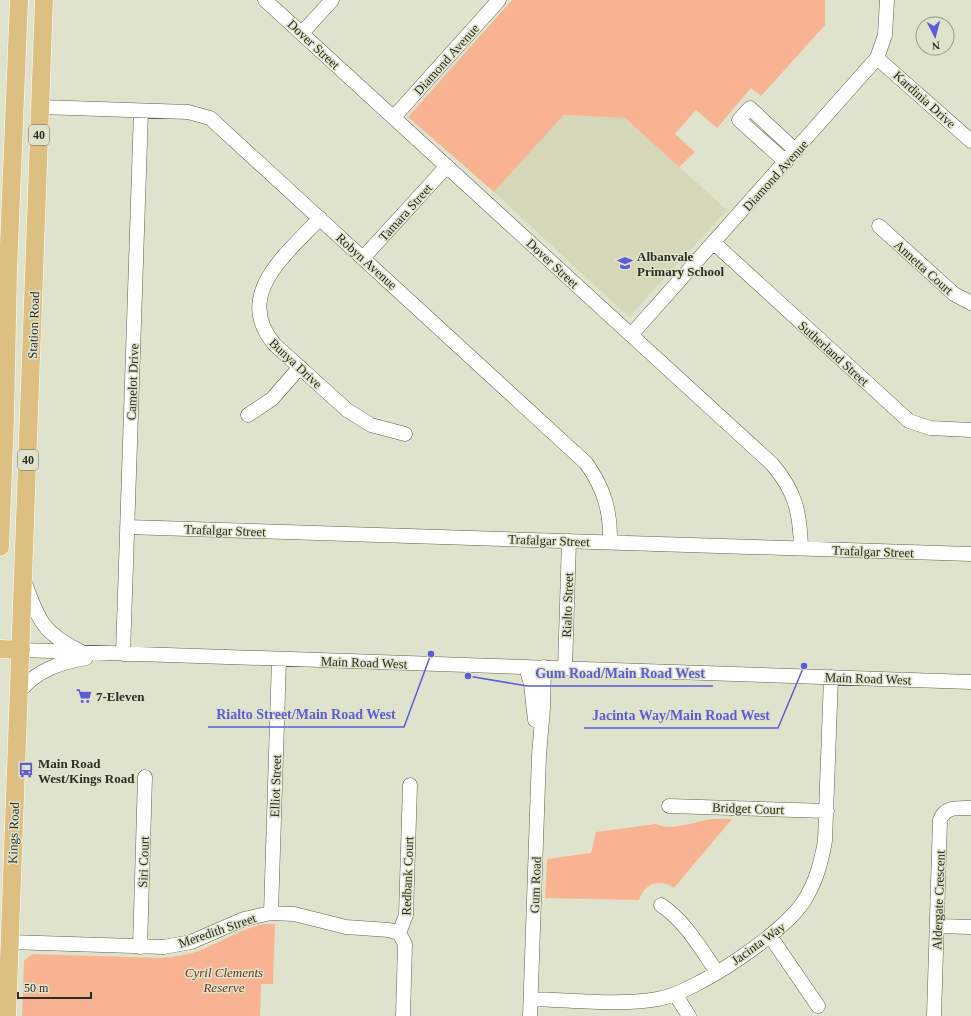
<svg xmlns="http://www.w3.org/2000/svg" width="971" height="1016" viewBox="0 0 971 1016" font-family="'Times New Roman',serif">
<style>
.built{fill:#d4d8b9}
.green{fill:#f8b492}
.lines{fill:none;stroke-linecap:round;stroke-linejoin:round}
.minor-casing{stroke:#5f624d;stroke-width:15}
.major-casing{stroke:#fff;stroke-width:19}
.minor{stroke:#fff;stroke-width:14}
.major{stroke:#ddbf81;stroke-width:18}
.labels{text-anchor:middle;stroke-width:3;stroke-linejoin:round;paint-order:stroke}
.shield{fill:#e0e3cb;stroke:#626456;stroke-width:1}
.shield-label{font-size:12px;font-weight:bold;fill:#2c2d24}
.street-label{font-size:13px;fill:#2c2d24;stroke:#e0e3cb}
.poi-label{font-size:13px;font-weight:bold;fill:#2c2d24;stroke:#e0e3cb;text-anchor:start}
.park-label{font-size:13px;font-style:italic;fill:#6d3615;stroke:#e0e3cb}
.leader{fill:none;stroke:#5b5dd5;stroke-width:1.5}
.callout-dot{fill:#5b5dd5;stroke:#e0e3cb;stroke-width:1.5}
.callout-label{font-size:14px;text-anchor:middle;font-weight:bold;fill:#5b5dd5;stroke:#e0e3cb;stroke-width:3;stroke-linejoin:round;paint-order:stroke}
</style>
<rect width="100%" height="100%" fill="#e0e3cb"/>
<path class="built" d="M564,115L625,118L727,210L629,317L494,192Z"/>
<path class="green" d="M512,0H825V25L761,96L751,88L717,128L696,110L675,134L695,152L679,167L625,118L564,115L494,192L408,117Z
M712,819H732L674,888C660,878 644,883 639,900L545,898L547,859L591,853L596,832L656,824C672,832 695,821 712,819Z
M264,924H275L273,984H261L260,1016H22L24,961L32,954L161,958C174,957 186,955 198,951C221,942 240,929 264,924Z"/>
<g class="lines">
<defs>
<path id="minor" d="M265,0L772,464C796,492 800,513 801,548
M302,33L332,0
M877,58L971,141
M40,107L188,112L210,118L586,463C604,488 611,512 610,542
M394,117L499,0
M786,162L739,120L750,108L796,151
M320,218C287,254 232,295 275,345L347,410L371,425L405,434
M879,226L954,294L971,303
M714,243L909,421L930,428L971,430
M363,258L447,166
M631,335L877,58L885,35L887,0
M248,415L272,399L300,367
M127,527L971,554
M25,583C38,620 44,634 80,651
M21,650L971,682
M123,654L141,111
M526,667L531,684L535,720
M565,668L569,541
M19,692C37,670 59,663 86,658
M669,806L827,811
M661,905C686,922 700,948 717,972
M271,913L279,659
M937,926L971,927
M770,936L818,1006
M9,942L164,947L191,942L244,919L271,913L294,914L346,927L389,930L399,933
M140,947L145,777
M675,994L689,1016
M531,999C573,1000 617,1006 658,999C696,992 783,934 804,901C816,882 821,863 825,841L831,677
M403,1016L405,944L399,933L406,915L410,785
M530,1016L539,755L543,708L544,667
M934,1016L940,820C945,806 958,808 971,808"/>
<path id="major" d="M0,547L5,418L8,270L19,0
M0,649L21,650
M7,1016L44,0"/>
</defs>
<use href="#minor" class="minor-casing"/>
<use href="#major" class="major-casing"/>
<use href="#minor" class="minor"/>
<use href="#major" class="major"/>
</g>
<defs>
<symbol id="school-bare" viewBox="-9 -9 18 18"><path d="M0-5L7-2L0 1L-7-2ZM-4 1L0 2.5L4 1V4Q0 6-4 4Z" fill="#5b5dd5" stroke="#e0e3cb" stroke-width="2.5" paint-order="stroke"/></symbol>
<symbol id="supermarket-bare" viewBox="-9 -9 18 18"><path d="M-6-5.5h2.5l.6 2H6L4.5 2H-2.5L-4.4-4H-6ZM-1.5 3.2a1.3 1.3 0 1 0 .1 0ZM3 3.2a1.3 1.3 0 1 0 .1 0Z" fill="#5b5dd5" stroke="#e0e3cb" stroke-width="2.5" paint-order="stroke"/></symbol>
<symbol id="bus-bare" viewBox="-9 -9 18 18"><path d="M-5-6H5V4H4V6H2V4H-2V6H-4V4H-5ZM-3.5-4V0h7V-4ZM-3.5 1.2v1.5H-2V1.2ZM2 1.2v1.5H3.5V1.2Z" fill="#5b5dd5" stroke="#e0e3cb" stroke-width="2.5" paint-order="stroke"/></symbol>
</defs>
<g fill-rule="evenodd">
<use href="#school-bare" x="614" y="252" width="22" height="22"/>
<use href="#supermarket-bare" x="73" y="685" width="22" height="22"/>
<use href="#bus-bare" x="15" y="759" width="22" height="22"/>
</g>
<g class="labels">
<g class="shield">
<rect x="29" y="125" width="20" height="20" rx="3"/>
<rect x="18" y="450" width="20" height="20" rx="3"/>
</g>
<g class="shield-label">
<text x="39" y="139">40</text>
<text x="28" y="464">40</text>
</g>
<g class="street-label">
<text transform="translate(314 44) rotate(43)" y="5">Dover Street</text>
<text transform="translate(446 59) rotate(-48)" y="5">Diamond Avenue</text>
<text transform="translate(925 99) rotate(42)" y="5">Kardinia Drive</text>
<text transform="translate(775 175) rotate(-48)" y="5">Diamond Avenue</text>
<text transform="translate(405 212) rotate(-48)" y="5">Tamara Street</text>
<text transform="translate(367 261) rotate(42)" y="5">Robyn Avenue</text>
<text transform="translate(553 263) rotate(43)" y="5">Dover Street</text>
<text transform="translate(924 267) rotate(42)" y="5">Annetta Court</text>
<text transform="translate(33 325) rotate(-88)" y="5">Station Road</text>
<text transform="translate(834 353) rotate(42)" y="5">Sutherland Street</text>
<text transform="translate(296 363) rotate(43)" y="5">Bunya Drive</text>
<text transform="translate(132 382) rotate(-88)" y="5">Camelot Drive</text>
<text transform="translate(225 530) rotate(2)" y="5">Trafalgar Street</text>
<text transform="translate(549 540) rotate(2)" y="5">Trafalgar Street</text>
<text transform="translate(873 551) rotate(2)" y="5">Trafalgar Street</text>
<text transform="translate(567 605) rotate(-88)" y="5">Rialto Street</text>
<text transform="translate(364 662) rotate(2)" y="5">Main Road West</text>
<text transform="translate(868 678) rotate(2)" y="5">Main Road West</text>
<text transform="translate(275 786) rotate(-88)" y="5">Elliot Street</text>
<text transform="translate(748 808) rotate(2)" y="5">Bridget Court</text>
<text transform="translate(13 833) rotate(-88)" y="5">Kings Road</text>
<text transform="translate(143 862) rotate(-88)" y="5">Siri Court</text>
<text transform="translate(407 876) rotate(-88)" y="5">Redbank Court</text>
<text transform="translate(535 885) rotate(-88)" y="5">Gum Road</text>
<text transform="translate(938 900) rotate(-88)" y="5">Aldergate Crescent</text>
<text transform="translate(217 930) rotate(-19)" y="5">Meredith Street</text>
<text transform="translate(758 943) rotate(-36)" y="5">Jacinta Way</text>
</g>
<g class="poi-label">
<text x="637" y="261">Albanvale<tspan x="637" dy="15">Primary School</tspan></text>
<text x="96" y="701">7-Eleven</text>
<text x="38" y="768">Main Road<tspan x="38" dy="15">West/Kings Road</tspan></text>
</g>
<g class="park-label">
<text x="224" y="977">Cyril Clements<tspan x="224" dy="15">Reserve</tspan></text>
</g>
</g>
<path class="leader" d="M468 676L527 686H713M431 654L404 727H208M804 666L778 728H584"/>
<g class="callout-dot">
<circle cx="468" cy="676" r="4"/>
<circle cx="431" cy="654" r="4"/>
<circle cx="804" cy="666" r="4"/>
</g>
<g class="callout-label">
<text x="620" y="678">Gum Road/Main Road West</text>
<text x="306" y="719">Rialto Street/Main Road West</text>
<text x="681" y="720">Jacinta Way/Main Road West</text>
</g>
<g transform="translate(935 36) rotate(174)"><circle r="19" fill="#e0e3cb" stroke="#989a88"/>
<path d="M0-3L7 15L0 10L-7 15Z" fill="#5b5dd5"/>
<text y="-6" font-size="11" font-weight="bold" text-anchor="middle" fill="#2c2d24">N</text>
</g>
<path d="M18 992v6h73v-6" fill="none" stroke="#2c2d24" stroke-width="2"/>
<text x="24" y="992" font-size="12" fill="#2c2d24" stroke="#e0e3cb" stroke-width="3" paint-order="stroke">50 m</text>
</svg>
